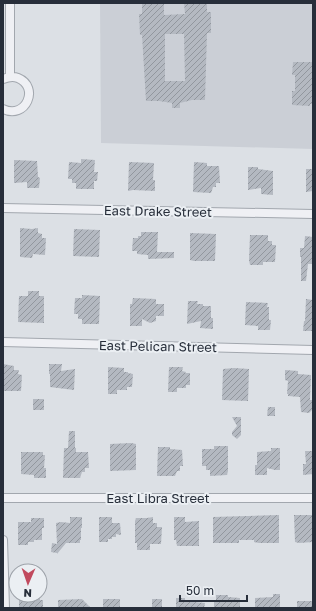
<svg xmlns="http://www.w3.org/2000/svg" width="316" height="611" viewBox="0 0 316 611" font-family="'Golos Text',sans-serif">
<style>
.built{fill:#cbcfd6}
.building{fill:url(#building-hatch);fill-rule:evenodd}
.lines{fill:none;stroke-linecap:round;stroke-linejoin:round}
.street-casing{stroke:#a2a7ae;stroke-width:10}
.street{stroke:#eff0f4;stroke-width:8}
.labels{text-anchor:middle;stroke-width:4;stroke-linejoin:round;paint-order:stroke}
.street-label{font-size:13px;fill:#272e3a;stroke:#ebeff3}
</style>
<defs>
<pattern id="building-hatch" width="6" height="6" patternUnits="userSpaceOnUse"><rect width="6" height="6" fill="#b4b9c1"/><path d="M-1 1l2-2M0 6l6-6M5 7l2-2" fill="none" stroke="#92979e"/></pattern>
</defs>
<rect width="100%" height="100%" fill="#dce0e5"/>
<path class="built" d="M100,3H313V149L101,143Z"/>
<path class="building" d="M142,3H164V15L185,14L184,3H207V12H211V33H207L205,100H192L180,103V108H172V103L159,101H146L142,35H140L139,14H142ZM165,34H184L185,81H165Z
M293,62H313V104H310V106L292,105V91H295V75H292Z
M81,159L95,160L94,172H98L97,181H94V189H76V183H72V179H68L69,162L81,163Z
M14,160L37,161L38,177L40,178L39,188H27V182L14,183Z
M129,162L154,163L153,180H155V191L133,190L128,191Z
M194,162L207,163V166H219L220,183H216V187H213L211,193L193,192Z
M248,167H258V169L273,171V195L261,194V188L248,190Z
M306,169H313V191L306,192Z
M20,228L32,229L38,228V233L42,234V238H46L45,255L33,254L32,258L20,257Z
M74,229L100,230L99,257L73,256Z
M141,232H158L157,252H174V258L148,259V255L137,254V251H132L133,238H138V236H141Z
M190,233L216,234L215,261H194L190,260Z
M250,235H268V241H272V245H276L275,262H263V265H250L249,260Z
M305,236L313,237V264H308L306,281H301V257H300V248H304Z
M28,291H39V296H44V323L18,322L19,296H28Z
M82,295L100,296L99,324H82V319H78V314H74L75,298H82Z
M133,298L156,299V304H164V316H156V321L150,323L142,319V326H130V304H132Z
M306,299L313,300V331H303L304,321H305Z
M188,301H198L197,304H203V306H211V318H213V329L200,328L201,321L187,324Z
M246,302L268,303L267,307H269V320H271L270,330H258V326L245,325Z
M3,364L14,366V370H19L18,374L22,375L21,391H3Z
M49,364H62L61,371L75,369L74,390L50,387V374H49Z
M108,367L124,368V372H128V373L133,374L132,387H127V390H117V394H108Z
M169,367H183L182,371L186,372L185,373H190V385H186V388H177V392H168Z
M234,368L249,369L248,401L222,400L223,369Z
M285,370L298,371V374L311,375L310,400H313V409L309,413L301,412L300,397L288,396V394H287L288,381L285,380Z
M33,399H44V410H33Z
M268,407H275V416H267Z
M232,417H241V435L237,439L232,435V432L237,426Z
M69,431H75V448H76V452H88L89,468H85V472H82L80,478H63L64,448H68Z
M131,443L136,444V470L110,471V444Z
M214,446H228V471L227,475L210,476V470H206V466H202V449H214Z
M158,447H170V449L182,450L183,466H180V471H177L175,476H157Z
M271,448H280V470H275L267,468V475H255V465H257V452L271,451Z
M305,451H313V474L303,475V464H306Z
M21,452H43V455H45L44,468H46V478H34V475L21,474Z
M279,515V543H259L254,542V540H239V543H213V517Z
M294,515H313V542L299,543L295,542Z
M70,517H82V528H81V540H80V543H66L57,554V553L51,552L52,543L57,544L56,523L61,522L70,523Z
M99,517H112V523H120L121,535L116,534V537H112V539H108V542H99Z
M153,517V523H157V527H162L161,544H150V550H137V543H135V521L136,518H147Z
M174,517H185V522L199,521V546H177L176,540H174Z
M31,518H44V528H42V540H34V542H28V545H18V522H31Z
M273,594H280V608H255V598L273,597Z
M216,595H228V597L240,598V608H214V600H216Z
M19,596L40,597V600H43V608H19Z
M176,598H185V601L205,603L204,608H176Z
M82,599L91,608H58V600Z
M103,599H120V608H103Z
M152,599H162V608H152Z
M297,601H313V608H297Z"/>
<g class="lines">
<defs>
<path id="street" d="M10,3V77
M3,79C8,77 13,76 18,78C40,87 26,120 3,109
M3,208L313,214
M3,342L313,350
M3,498H313
M3,540L5,608"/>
</defs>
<use href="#street" class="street-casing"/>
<use href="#street" class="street"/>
</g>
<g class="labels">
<g class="street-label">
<text transform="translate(158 211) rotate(1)" y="5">East Drake Street</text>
<text transform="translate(158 346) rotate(1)" y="5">East Pelican Street</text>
<text x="158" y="503">East Libra Street</text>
</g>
</g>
<rect width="316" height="611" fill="none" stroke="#272e3a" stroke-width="8"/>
<g transform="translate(28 583) rotate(182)"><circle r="19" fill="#ebeff3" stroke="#9da2a9"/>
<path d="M0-3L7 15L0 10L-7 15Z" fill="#c14a5e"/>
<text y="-6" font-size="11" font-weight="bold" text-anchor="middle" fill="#272e3a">N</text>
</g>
<path d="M180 595v6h67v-6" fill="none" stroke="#272e3a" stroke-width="2"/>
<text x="186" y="595" font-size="12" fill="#272e3a" stroke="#ebeff3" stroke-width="3" paint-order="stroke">50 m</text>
</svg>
